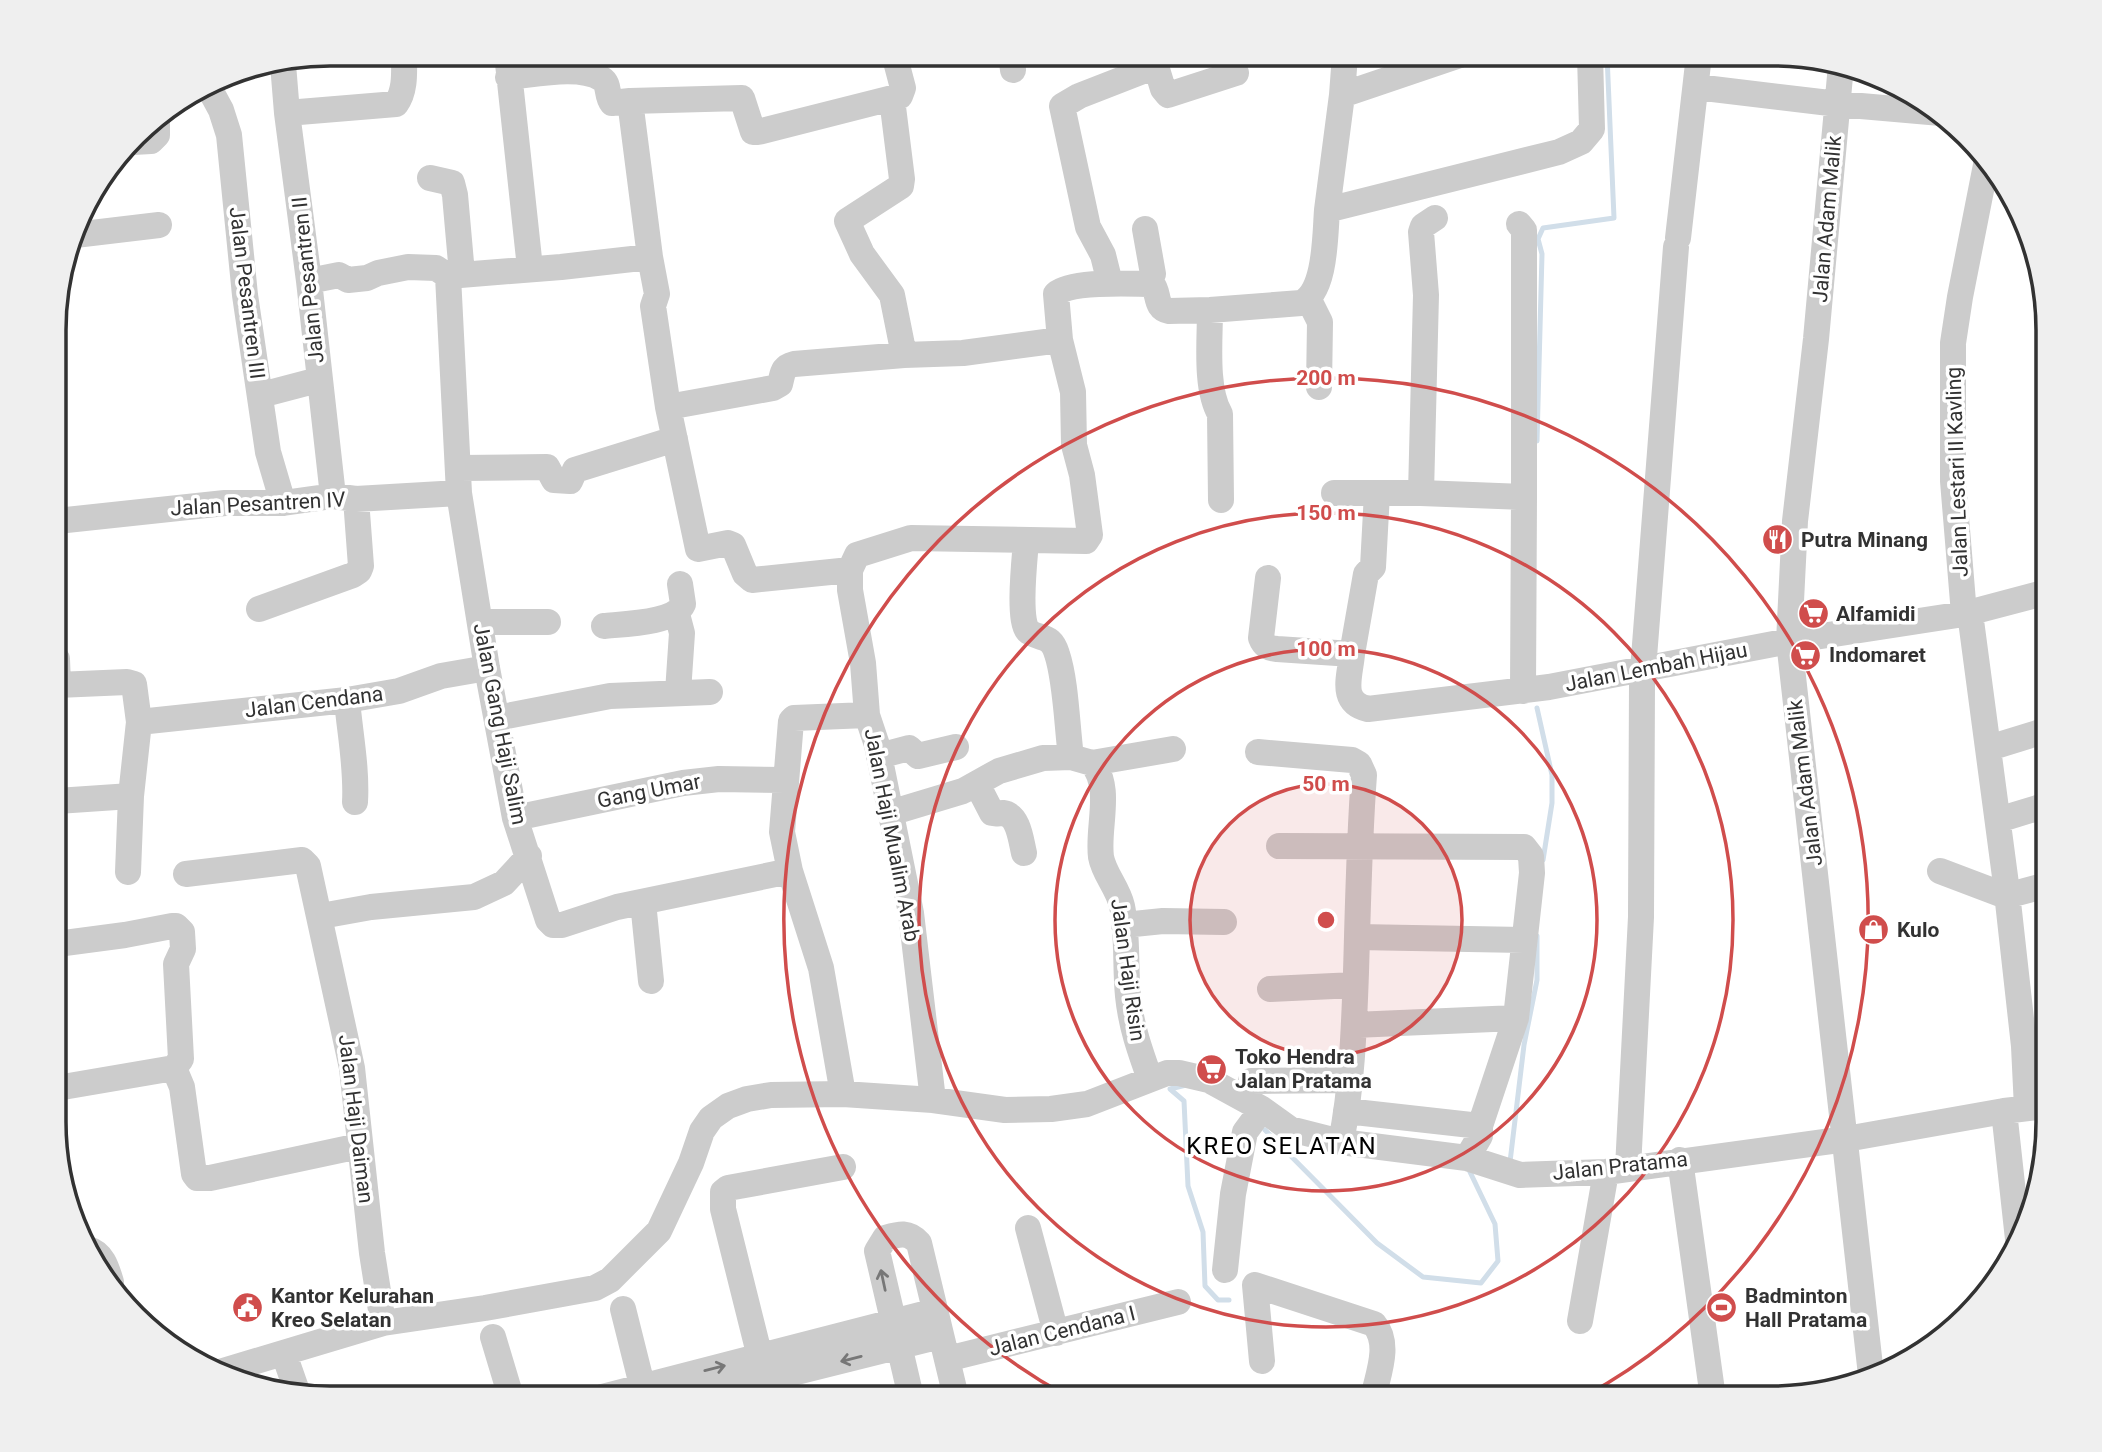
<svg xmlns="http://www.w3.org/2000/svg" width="2102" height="1452" viewBox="0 0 2102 1452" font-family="Roboto,sans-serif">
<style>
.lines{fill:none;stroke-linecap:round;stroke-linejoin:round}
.stream{stroke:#d1dee9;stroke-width:5}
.minor{stroke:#ccc;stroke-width:26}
.oneway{stroke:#777}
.ring{fill:none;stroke:#d04d4c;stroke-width:3.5}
.labels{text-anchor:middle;stroke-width:7;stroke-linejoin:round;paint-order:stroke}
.street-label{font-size:21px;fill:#323232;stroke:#fff}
.poi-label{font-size:21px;font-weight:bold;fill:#323232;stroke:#fff;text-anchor:start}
.quarter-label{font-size:24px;letter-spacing:2px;fill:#000;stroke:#fff}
.rim{fill:none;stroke:#323232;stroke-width:3.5}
.centre{fill:#d04d4c;stroke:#fff;stroke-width:3.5}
.ring-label{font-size:21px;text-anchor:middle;font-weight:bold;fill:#d04d4c;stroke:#fff;stroke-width:7;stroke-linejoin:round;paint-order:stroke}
</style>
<rect width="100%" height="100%" fill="#fff"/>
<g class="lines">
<path class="stream" d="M2038,282L2041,347L2047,384
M2047,425L2043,447L2040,543L2047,577
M1537,441L1542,254L1538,239L1543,228L1614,218L1607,55
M1537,708L1552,775V803L1543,860
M1186,1085L1170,1089L1184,1101L1188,1186L1203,1232L1205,1286L1218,1300H1229
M1265,1130L1377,1243L1423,1277L1481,1283L1498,1261L1495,1224L1470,1172
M1510,1162L1524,1045L1537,980V936"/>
<path class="minor" d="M507,54L530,268
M1011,55L1013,70
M1345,55L1342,95L1327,210L1559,152L1581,142L1592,129L1590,55
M283,64L287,113L309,281L333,496
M1841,65L1816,339L1795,521L1789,641L1871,1375
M208,86L221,110L229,135L245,295L268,452L283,503
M1696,87L1838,104L1941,113
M1342,95L1460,55
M892,99L902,179L901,186L847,221L862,254L892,295L904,355L963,353L1060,340
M630,101L742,98L753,132H758L900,96L903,88L894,54
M287,113L396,104C406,90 404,71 404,54
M133,142L151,141L157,135V118
M430,178L452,183L455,195L462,274
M1435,218L1423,226L1421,232L1426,295L1421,493L1524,497L1523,691
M1519,224L1524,230V497
M75,235L159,225
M1678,238L1699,55
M650,257L657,294L653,306L668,407L698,549L728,543L733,545L745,574L752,580L850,570
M448,276L459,493L487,668L515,818L548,920L553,925H562L617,907L790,871
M309,281L339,275L348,280L367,278L378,273L408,267L436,268L448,276L561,267L650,257L630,101L612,103C606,96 610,84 602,79C580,64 533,75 508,77
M1110,283L1103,255L1088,227L1062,106L1079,96L1156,66L1163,89L1168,95L1236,73
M1144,284L1150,280L1153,274L1145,229
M1309,300L1320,322L1319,387
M1210,310C1210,340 1205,389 1220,414L1221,500
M261,395L318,380
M668,407L773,388L780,384C783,373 782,367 794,364L904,355
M460,468L547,467L554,480L570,481L575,470L675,439
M1334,493H1421
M57,521L225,503H283L333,496L356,499L459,493
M1026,541C1025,556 1017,624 1029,632C1042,640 1051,634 1057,654C1066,681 1067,727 1071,757
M1268,578L1261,638C1264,646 1268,648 1277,649L1352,654C1350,677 1339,702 1368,709L1549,687L1789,641L1964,614L2047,592
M259,609L353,575L359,571L361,566L356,499
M1970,613L2006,884L2024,1046L2027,1108
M677,614L682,633L678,692
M1964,614L1953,481V343L1960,297L1986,165
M480,622H548
M604,626C623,624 675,623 683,604L680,584
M1352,654L1366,574L1373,567L1377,493
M57,659L58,685
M57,685L127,682L134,684L139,722L131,796L128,872
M347,700C350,734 357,768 355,802
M497,718L610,696L710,692
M139,722L347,700L399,691L441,676L487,668
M1989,748L2047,730
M1258,752L1352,760L1359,764L1364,775C1359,841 1358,906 1356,972C1354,1029 1352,1087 1341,1142
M879,756L909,748L918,756L956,747
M1092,763L1173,749
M977,784L992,813C996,814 999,813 1003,813C1019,815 1021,841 1024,853
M57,801L131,796
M890,813L963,791L999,771L1043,758L1071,757L1092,763C1113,788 1097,827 1101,857C1104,874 1118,888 1122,906C1128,935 1125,966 1128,996C1131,1026 1140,1051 1150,1079
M515,818L683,783L719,779L785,780
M1998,820L2047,805
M1279,846L1524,847L1531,856L1532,873L1516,1018L1480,1126V1136L1467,1158
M1940,871L2006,896L2047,885
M186,874L302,860L308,866L352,1068L372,1253L383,1323
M643,902L651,981
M321,916L371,907L474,897L504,883L529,856
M1124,925L1163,921L1224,922
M1357,937L1524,940
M57,944L125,935L172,926H176L182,932L183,949L176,964L181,1059L174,1068L57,1088
M1270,989L1355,985
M1354,1025L1516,1018
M174,1068L182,1087L194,1174L197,1178H210L359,1146
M1251,1081L1349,1080
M843,1094L821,968L790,871L782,832L791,721L794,718L867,715
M933,1100L911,913L877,745L867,715L863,663L850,590V570L857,555L911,538L1086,541L1090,535L1082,475L1074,445L1073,392L1060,340L1056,294C1072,280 1130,284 1152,284C1160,293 1154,308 1169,311L1210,310L1301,303C1326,292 1325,235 1327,210
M1346,1111L1480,1126
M2004,1111L2018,1239
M1680,1160L1713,1398
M1628,1168L1641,917L1642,683L1676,247
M1028,1228L1056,1333
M88,1249C103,1253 107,1269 111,1282
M1225,1270L1233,1194L1245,1132L1262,1109
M623,1309L645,1397
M1580,1321L1606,1172
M493,1337L511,1397
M284,1354L298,1394
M947,1359L1178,1302
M1262,1361L1255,1285L1374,1324C1391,1344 1378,1374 1373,1398
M220,1372L383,1323L485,1308L595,1288L610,1280L659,1231L691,1163L702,1131L711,1118L728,1106L747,1099L771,1095L843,1094L933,1100L1005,1110L1051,1109L1087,1104L1167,1073H1179L1209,1080L1262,1109L1290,1129L1341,1142L1467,1158L1520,1175L1606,1172L1846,1139L2004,1111L2047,1106
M602,1397L935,1311
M696,1397L941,1336
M770,1397L723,1209V1192L728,1188L843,1167
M911,1397L877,1251L885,1238C899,1234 908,1231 919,1243L956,1397"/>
</g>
<defs><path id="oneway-shaft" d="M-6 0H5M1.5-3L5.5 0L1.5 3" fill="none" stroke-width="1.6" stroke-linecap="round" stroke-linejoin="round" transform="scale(1.75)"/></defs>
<g class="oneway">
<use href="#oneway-shaft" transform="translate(883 1280) rotate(-102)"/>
<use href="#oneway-shaft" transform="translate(851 1359) rotate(166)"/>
<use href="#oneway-shaft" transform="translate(715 1368) rotate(-14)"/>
</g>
<circle cx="1326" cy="920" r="136" fill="#d04d4c" fill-opacity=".12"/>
<g class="ring">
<circle cx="1326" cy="920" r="136"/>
<circle cx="1326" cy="920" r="271"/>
<circle cx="1326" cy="920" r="407"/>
<path d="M1067 1396A542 542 0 1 1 1585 1396"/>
</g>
<defs>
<symbol id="restaurant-disc" viewBox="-11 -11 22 22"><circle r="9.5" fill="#d04d4c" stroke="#fff"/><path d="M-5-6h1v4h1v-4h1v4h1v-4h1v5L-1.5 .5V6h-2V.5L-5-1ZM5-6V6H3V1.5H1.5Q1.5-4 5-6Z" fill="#fff"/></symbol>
<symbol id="supermarket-disc" viewBox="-11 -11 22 22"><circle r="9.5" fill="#d04d4c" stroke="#fff"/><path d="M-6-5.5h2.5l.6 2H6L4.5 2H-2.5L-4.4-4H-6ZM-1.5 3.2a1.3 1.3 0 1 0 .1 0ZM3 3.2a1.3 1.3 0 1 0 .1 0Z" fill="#fff"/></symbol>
<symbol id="shop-disc" viewBox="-11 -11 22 22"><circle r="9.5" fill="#d04d4c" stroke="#fff"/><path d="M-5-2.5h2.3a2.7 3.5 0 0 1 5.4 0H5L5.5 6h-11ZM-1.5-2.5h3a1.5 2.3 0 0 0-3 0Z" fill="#fff"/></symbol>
<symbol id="civic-disc" viewBox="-11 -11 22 22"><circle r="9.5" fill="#d04d4c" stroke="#fff"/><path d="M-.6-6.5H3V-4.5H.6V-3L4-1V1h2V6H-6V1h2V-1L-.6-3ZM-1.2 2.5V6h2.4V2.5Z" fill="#fff"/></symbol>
<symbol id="stadium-disc" viewBox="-11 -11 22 22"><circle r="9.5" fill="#d04d4c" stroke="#fff"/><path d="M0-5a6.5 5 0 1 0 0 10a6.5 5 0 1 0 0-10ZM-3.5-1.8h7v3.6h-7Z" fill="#fff"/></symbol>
</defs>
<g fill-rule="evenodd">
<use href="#restaurant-disc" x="1760" y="522" width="35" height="35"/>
<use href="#supermarket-disc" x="1796" y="596" width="35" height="35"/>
<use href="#supermarket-disc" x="1788" y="638" width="35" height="35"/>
<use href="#shop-disc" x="1856" y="912" width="35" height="35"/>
<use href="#supermarket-disc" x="1194" y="1052" width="35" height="35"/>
<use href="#civic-disc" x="230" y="1290" width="35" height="35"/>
<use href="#stadium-disc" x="1704" y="1290" width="35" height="35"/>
</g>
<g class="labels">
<g class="street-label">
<text transform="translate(1827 219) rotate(-85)" y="7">Jalan Adam Malik</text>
<text transform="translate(308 280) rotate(-96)" y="7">Jalan Pesantren II</text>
<text transform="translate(247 293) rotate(83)" y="7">Jalan Pesantren III</text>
<text transform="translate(1957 472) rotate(-92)" y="7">Jalan Lestari II Kavling</text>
<text transform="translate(258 504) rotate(-3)" y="7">Jalan Pesantren IV</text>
<text transform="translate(1656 667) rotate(-11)" y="7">Jalan Lembah Hijau</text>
<text transform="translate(314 702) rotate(-7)" y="7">Jalan Cendana</text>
<text transform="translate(500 724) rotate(79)" y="7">Jalan Gang Haji Salim</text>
<text transform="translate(1805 783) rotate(-97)" y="7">Jalan Adam Malik</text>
<text transform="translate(649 791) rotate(-11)" y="7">Gang Umar</text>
<text transform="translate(892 835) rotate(79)" y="7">Jalan Haji Mualim Arab</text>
<text transform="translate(1128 970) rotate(82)" y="7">Jalan Haji Risin</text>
<text transform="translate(356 1119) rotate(83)" y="7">Jalan Haji Daiman</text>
<text transform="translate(1620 1166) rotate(-6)" y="7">Jalan Pratama</text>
<text transform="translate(1062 1331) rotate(-14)" y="7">Jalan Cendana I</text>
</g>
<g class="poi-label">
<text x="1801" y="547">Putra Minang</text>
<text x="1836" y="621">Alfamidi</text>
<text x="1829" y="662">Indomaret</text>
<text x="1897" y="937">Kulo</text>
<text x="1235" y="1064">Toko Hendra<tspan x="1235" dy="24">Jalan Pratama</tspan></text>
<text x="271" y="1303">Kantor Kelurahan<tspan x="271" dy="24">Kreo Selatan</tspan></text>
<text x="1745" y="1303">Badminton<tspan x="1745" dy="24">Hall Pratama</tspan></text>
</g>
<g class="quarter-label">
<text x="1282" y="1154">KREO SELATAN</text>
</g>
</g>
<path d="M0 0H2102V1452H0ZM330 66H1772A264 264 0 0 1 2036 330V1122A264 264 0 0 1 1772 1386H330A264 264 0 0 1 66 1122V330A264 264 0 0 1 330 66Z" fill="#efefef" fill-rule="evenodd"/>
<path class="rim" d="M330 66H1772A264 264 0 0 1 2036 330V1122A264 264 0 0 1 1772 1386H330A264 264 0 0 1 66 1122V330A264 264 0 0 1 330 66Z"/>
<circle cx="1326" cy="920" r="10" class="centre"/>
<g class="ring-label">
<text x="1326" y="385">200 m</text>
<text x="1326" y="520">150 m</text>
<text x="1326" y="656">100 m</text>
<text x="1326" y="791">50 m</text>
</g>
</svg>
